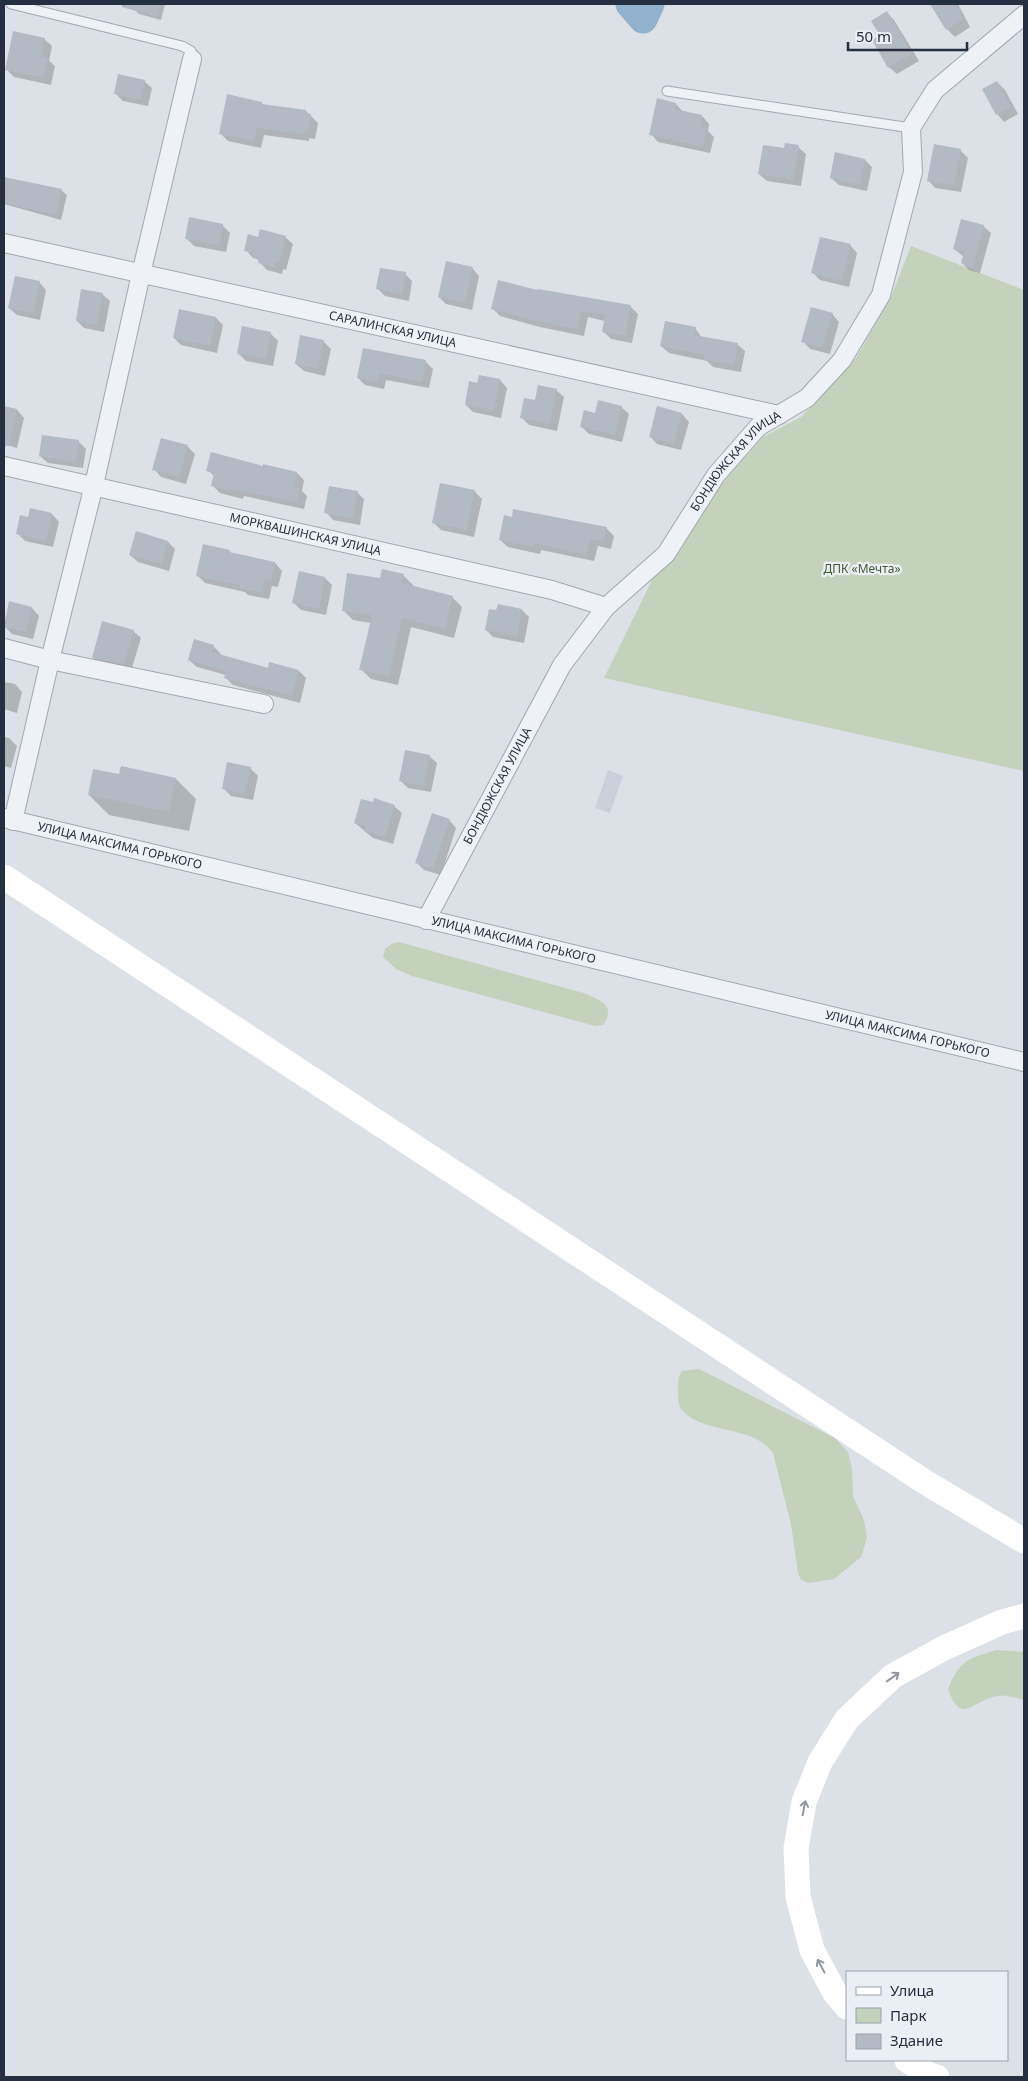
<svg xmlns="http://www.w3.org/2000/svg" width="1028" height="2081" viewBox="0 0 1028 2081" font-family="'Noto Sans',sans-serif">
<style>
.built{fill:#c9d0d9}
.green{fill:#c2d2bb}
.shadow{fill:#0003}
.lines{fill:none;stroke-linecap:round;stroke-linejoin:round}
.river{stroke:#92b1cc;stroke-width:29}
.building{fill:#b2bac4}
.lane-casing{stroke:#a0a8b1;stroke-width:11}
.street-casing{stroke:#a0a8b1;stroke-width:20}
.lane{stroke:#eef1f5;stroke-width:9}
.street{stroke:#eef1f5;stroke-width:18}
.secondary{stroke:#fff;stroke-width:25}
.oneway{stroke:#92979f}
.labels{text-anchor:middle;stroke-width:4.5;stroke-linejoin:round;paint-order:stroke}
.street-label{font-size:12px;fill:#242f3f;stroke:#eaeff5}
.park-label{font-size:12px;fill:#3b5c30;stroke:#eaeff5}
</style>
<rect width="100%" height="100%" fill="#dbe1e7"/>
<path class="built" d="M608,770L623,776L610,813L595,808Z"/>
<path class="green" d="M911,246L1024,290V771L604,678L656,572L680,551L714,492L763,437L801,417L856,358L891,297Z
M399,942L587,994C602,1001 616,1007 603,1025L595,1026L412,976L396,969L383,957L385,949L391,944Z
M699,1369L835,1438L848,1452L852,1469L853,1496L864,1520L867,1538L861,1557L834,1579L808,1583L801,1580L798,1573L791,1524L773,1453C752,1424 705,1435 683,1411C678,1406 678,1399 678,1393C678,1383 677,1379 682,1371Z
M996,1650L1024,1652V1700C1016,1698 1005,1694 997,1696C971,1701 961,1726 948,1689C961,1659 966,1660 996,1650Z"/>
<path class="shadow" d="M137,4H165L161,20L139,14L135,10Z
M935,4H958L970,27L955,37L947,29L932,5Z
M887,13L894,20L919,61L897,74L889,67L881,35Z
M44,39L52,46L49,61L55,66L51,85L14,77L6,69Z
M144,81L152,88L148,106L123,101L115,93Z
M997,82L1005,90L1018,114L1004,122L997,114Z
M261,103L265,106L306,111L318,123L315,139L309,138V141L264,135L261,148L228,141L221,134Z
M676,104L683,112L702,116L709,124L708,131L714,137L710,153L658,142L651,134Z
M798,147L806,154L801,186L767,181L759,174L785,149Z
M960,150L968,158L961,192L935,188L928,180Z
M836,154L865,160L872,167L867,191L839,185L831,178Z
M4,178L61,190L67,195L61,220L4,204Z
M222,225L230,233L226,252L194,246L186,238Z
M983,226L991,233L980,273L969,270L962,263L964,257L954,249Z
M285,237L293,244L286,270L283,269L282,274L267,270L257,259L253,258L246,250L259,238Z
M850,245L857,253L849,287L820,280L813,273Z
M472,268L479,276L472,310L446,304L439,297Z
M405,274L412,281L409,301L385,296L378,289Z
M39,282L46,290L40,320L17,315L9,308Z
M538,292L630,306L638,314L632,343L611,339L603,331L605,321L588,317L584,336L540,327L500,316L492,308Z
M102,294L110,301L104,332L84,328L77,321Z
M832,314L839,322L830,354L810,349L803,341Z
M216,318L223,325L217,353L181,345L174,338Z
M695,328L702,338L737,344L745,351L741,372L713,367L707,361L669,353L661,346Z
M270,333L278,341L273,366L246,361L238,353Z
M323,341L331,349L325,376L304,371L296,364Z
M425,361L433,369L429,388L386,380L384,389L365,385L358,378Z
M500,380L507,388L501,418L473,412L466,405Z
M556,390L564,397L557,431L529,425L521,417Z
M4,407L17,410L24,418L17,448L4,444Z
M621,407L629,414L622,442L589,434L582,427L596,414Z
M658,408L682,414L689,422L681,450L657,444L650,436Z
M79,442L86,449L83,468L48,463L40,456Z
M187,446L195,454L186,484L161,477L154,469Z
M264,467L297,473L304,480L302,491L307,496L304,509L244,496L243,499L220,493L212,485L215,477L208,470Z
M474,491L482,499L474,537L441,530L433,522Z
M357,492L364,499L360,525L333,520L326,512Z
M52,514L59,522L53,547L25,541L17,533L29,518Z
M606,528L614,536L611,549L598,546L594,561L541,550L540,554L508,547L500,540Z
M168,542L175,549L169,571L138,562L130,555Z
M229,551L232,554L275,563L282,571L278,587L272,586L269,599L248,595L245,592L205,583L197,575Z
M403,575L413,585V587L452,597L462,607L454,638L411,627L398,685L371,679L361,669L371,623L353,620L343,610L381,579Z
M325,578L332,585L326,615L301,610L294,603Z
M10,603L32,608L39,616L33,639L12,634L4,626Z
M522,610L529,617L524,643L493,637L486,630Z
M133,631L141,638L131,671L101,665L93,657Z
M213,646L221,654L220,656L269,669L299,671L306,678L300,703L233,685L226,678V675L197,667L189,660Z
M4,682L15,684L22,692L17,713L4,709Z
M4,737L9,738L17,746L11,768L4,766Z
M429,756L437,763L431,792L408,788L401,781Z
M122,768L176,779L196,799L189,831L109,815L89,795L120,776Z
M250,768L258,776L253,800L231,796L223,788Z
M394,806L402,813L393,844L373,838L355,823Z
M449,820L456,828L441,875L424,870L417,863Z"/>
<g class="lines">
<path class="river" d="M630,4L643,19L650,4"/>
</g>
<path class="building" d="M122,4H161L157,17L122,7Z
M930,4H956L964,19L946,30Z
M887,11L912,54L888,68L872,40L880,35L871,21Z
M13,31L45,38L41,56L48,58L43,78L5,70Z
M118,74L145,80L140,100L114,94Z
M997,81L1011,107L996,115L982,89Z
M227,94L262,102V104L306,110V114H311L308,132H302V134L257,128L254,141L219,134Z
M657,98L676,103L675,109L702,115L700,126L707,128L703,147L649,135Z
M785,143L799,145L793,180L758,174L763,145L784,148Z
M934,144L961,149L954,186L927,181Z
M835,152L865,159L860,185L830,178Z
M4,177L62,189L56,215L4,203Z
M189,217L223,224L219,245L185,239Z
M961,219L984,225L973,267L961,263L964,252L953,249Z
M260,229L286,236L279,263L276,262L274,267L258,263L259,258L253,257L254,253L244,251L248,234L258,237Z
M820,237L851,244L842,281L811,273Z
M446,261L473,267L465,303L438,297Z
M380,268L406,272L402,294L376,289Z
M15,276L40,281L33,313L8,308Z
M498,280L537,290L538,289L631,305L625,336L602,332L605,315L581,311L577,329L531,320L491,309Z
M81,289L103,293L97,325L76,321Z
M811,307L833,313L822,348L801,342Z
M179,309L216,317L210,346L173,338Z
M665,321L696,327L694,335L738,343L734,365L704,360L705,355L660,346Z
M242,326L271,332L266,359L237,354Z
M300,335L324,340L318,369L295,364Z
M363,348L426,360L422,382L379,373L377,382L357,378Z
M479,375L500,379L494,411L465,405L469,381L477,383Z
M538,385L557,389L550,424L520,418L524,398L535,400Z
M598,400L622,406L615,435L580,427L584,410L595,413Z
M4,406L17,409L9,446H4Z
M657,406L682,413L674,444L649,437Z
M42,435L79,440L76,462L39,456Z
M161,438L188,445L179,477L152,470Z
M211,452L263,466V464L297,472L294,487L300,488L297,502L237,490L236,492L211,486L214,473L206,471Z
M440,483L475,490L467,530L432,523Z
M329,486L358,491L353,518L324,513Z
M30,508L52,513L46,541L16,534L20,515L28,517Z
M513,509L607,527L603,542L590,539L587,555L534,543L533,547L499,540L504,515L512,517Z
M136,531L168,541L162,564L129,555Z
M203,544L230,550L229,552L275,562L271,580L265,579L262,593L240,588V585L196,576Z
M382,569L404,574L402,583L453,596L445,629L402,618L389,676L359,670L372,615L342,611L347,573L380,578Z
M299,571L325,577L319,609L292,603Z
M9,601L32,607L26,632L4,627Z
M498,604L522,609L517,637L485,630L489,609L496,610Z
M102,621L134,630L124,664L92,658Z
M194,639L214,645L212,652L268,668L269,662L299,670L292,696L224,678L226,671L188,660Z
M405,750L430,755L424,786L399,781Z
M227,762L251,767L245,794L222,789Z
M121,766L176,778L169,812L88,795L93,769L119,774Z
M374,798L395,805L385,837L364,831L366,827L354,823L361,799L373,802Z
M432,813L450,819L433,869L415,863Z"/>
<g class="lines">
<defs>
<path id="lane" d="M11,4L182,46L191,51L192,59
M667,91L911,128"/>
<g id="street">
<path id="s1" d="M4,243L779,415"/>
<path id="s2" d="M4,466L552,590L606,607"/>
<path d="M4,648L50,660L264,704"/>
<path id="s3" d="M4,818L1024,1062"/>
<path d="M13,821L50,660L94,485L141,274L192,59"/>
<path id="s4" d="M426,920L562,665L606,607L666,554L716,475L758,427L807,398L842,360L881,295L913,172L911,128L935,90L1024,15"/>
</g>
</defs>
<use href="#lane" class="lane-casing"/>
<use href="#street" class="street-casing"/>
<use href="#lane" class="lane"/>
<use href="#street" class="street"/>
<path class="secondary" d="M4,877L925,1482L1024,1541
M847,2007L835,1993L812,1950L798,1897L796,1848L804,1802L820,1762L847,1719L893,1676L944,1648L1002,1622L1024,1616
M907,2060L928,2074L937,2077"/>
</g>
<defs><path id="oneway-shaft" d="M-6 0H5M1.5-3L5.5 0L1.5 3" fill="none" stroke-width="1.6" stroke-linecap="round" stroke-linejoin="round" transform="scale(1.25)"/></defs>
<g class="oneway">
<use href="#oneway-shaft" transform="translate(893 1677) rotate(-36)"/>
<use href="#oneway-shaft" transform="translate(804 1808) rotate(-79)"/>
<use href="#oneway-shaft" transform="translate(821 1966) rotate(-118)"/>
</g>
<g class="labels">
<g class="street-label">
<text dy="4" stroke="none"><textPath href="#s1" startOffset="398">САРАЛИНСКАЯ УЛИЦА</textPath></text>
<text dy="4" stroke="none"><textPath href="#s4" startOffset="559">БОНДЮЖСКАЯ УЛИЦА</textPath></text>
<text dy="4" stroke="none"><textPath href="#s2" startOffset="309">МОРКВАШИНСКАЯ УЛИЦА</textPath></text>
<text dy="4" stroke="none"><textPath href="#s4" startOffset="152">БОНДЮЖСКАЯ УЛИЦА</textPath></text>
<text dy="4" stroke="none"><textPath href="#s3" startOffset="119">УЛИЦА МАКСИМА ГОРЬКОГО</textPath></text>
<text dy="4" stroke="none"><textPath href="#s3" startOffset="524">УЛИЦА МАКСИМА ГОРЬКОГО</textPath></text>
<text dy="4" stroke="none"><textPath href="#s3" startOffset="929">УЛИЦА МАКСИМА ГОРЬКОГО</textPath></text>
</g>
<g class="park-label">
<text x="862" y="573">ДПК «Мечта»</text>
</g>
</g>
<rect width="1028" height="2081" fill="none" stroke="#242f3f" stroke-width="10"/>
<rect x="846" y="1971" width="162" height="90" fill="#eaeff5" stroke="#9ba2ac"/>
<rect x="856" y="1987" width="25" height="8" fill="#ffffff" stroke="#9ba2ac"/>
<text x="890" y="1996" font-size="15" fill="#242f3f">Улица</text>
<rect x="856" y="2008" width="25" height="15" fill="#c2d2bb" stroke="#9ba2ac"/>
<text x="890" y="2021" font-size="15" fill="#242f3f">Парк</text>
<rect x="856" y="2034" width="25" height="15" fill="#b2bac4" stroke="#9ba2ac"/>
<text x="890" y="2046" font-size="15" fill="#242f3f">Здание</text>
<path d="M848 42v8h119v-8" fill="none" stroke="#242f3f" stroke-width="2.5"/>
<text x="856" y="42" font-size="15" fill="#242f3f" stroke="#eaeff5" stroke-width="4" paint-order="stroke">50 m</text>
</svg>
